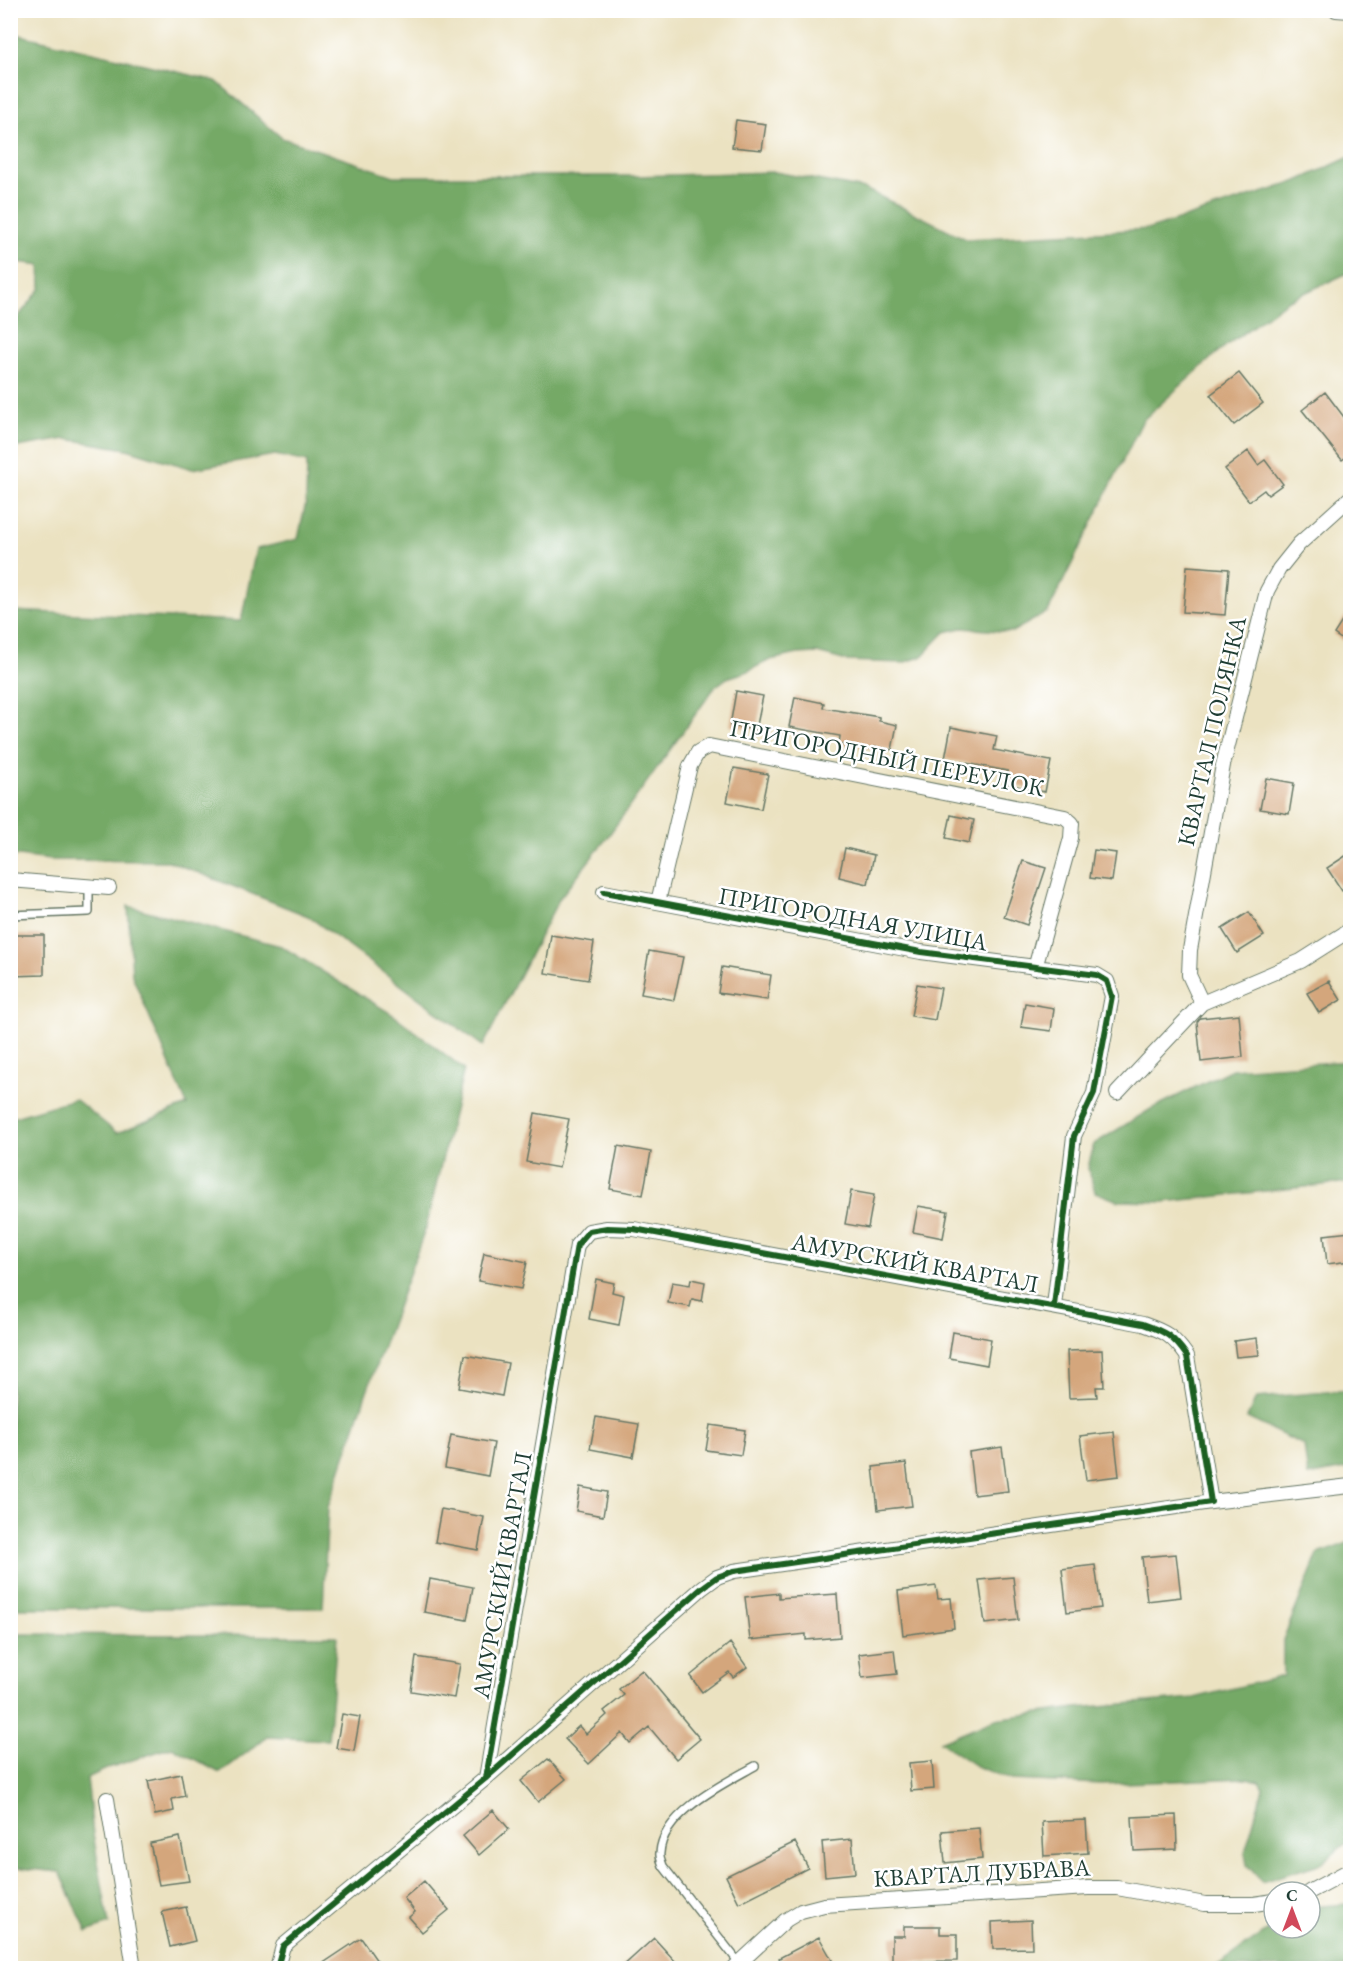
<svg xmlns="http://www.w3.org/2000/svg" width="1361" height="1979" viewBox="0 0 1361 1979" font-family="'EB Garamond',serif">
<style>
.forest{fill:#74a966;stroke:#4a734d;stroke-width:1.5}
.building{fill:#d4a67c}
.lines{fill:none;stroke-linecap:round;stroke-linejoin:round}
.lane-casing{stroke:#667765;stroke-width:10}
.street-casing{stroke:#667765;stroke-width:16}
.lane{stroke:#fff;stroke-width:7}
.street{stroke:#fff;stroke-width:14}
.cycleway-casing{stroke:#fff;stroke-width:10}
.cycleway{stroke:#1b5e20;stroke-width:6}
.labels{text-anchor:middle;stroke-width:5;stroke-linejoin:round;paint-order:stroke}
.street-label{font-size:24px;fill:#1f3d34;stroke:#fff}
</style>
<rect width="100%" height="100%" fill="#fff"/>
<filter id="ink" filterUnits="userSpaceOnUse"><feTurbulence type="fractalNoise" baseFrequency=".0167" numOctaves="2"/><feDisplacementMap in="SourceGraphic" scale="12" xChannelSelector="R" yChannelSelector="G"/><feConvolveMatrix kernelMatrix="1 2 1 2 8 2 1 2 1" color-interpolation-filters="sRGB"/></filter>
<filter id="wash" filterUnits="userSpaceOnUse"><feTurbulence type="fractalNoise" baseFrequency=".008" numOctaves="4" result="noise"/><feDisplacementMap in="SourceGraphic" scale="24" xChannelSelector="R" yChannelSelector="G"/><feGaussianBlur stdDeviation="1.35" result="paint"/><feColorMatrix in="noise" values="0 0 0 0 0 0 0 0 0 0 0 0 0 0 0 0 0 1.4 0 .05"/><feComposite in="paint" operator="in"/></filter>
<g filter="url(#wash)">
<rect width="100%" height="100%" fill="#ebe2c1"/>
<path class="forest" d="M11,30L20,35L216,81L282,138L394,176H636L775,172L865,189L966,239L1150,229L1295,182L1350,157V272L1287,301L1219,351L1143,420L1048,612L1012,632L962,628L945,632L921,657L902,663L847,661L817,653L798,654L770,660L746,672L727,678L715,687L606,839L559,899L483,1046L308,916L169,861L50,860L11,855V611L241,621L256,549L298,539L306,502L307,462L275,455L192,469L127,449L66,439L11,448V326L41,288L40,265L11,261Z
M128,906L281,946L395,1016L464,1069L426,1227L366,1394L328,1507L323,1608H11V1118L75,1099L117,1133L187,1105L132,975Z
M1350,1061V1182L1164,1202L1118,1201L1095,1192L1088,1168L1094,1144L1151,1109L1232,1069Z
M1350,1390V1468L1308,1476L1304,1445L1247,1418L1256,1398Z
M1350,1542V1840L1322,1863L1262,1882L1247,1865L1245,1852L1263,1788L1259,1781L1247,1778L1101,1784L1012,1780L976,1766L940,1742L995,1719L1076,1708L1194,1698L1283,1676V1640L1318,1554Z
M11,1634L337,1636L328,1740L267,1737L220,1773L172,1747L111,1767L87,1778L93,1834L109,1924L87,1932L60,1872L11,1867Z
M1346,1904L1350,1914V1968H1214L1274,1926V1928H1310V1907Z"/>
<g id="blocks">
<path class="building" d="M736,120L766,124L762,150L732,147Z
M1239,373L1263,403L1234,425L1210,395Z
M1325,392L1350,425V454L1342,460L1302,410Z
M1248,451L1258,465L1265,460L1283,484L1268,495L1264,490L1249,501L1225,469Z
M1187,566L1229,569L1225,615L1183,612Z
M1350,609V645L1334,634Z
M736,691L763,696L756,730L730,726Z
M795,697L824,703L823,708L879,717V721L897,725L892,750L875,747L874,749L839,744L840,736L789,727Z
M951,727L997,736L994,750L1051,761L1045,792L1006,784L1008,771L945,759Z
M734,768L768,774L761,809L727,802Z
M1266,778L1294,783L1289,814L1260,809Z
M951,815L974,820L969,843L946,838Z
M845,848L874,855L868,884L839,877Z
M1094,850L1116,853L1112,881L1090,878Z
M1350,853V886L1342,891L1327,868Z
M1023,861L1046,868L1027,925L1004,917Z
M1249,912L1264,936L1237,953L1222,929Z
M10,935H44V975L10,976Z
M551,935L594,942L588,980L545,973Z
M649,951L683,957L674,1000L641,994Z
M722,967L771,975L767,1000L718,993Z
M1329,981L1341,1000L1319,1013L1307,993Z
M917,984L941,988L935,1020L911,1016Z
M1025,1003L1054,1008L1051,1031L1021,1027Z
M1239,1014L1243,1057L1201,1062L1197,1022L1200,1018Z
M535,1113L569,1119L559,1168L526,1162Z
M618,1146L651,1152L643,1195L610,1189Z
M851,1191L874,1195L868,1228L845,1224Z
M918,1206L948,1211L943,1238L913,1232Z
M1350,1232V1261L1327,1264L1324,1235Z
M484,1253L527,1262L521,1289L478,1281Z
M596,1279L614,1283L612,1292L624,1295L619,1325L589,1319Z
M691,1279L705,1282L702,1301L692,1299L690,1307L668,1303L672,1282L690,1285Z
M953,1332L991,1339L987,1365L949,1358Z
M1257,1338L1259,1355L1236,1357L1234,1341Z
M1102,1350L1104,1387H1096L1097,1397L1069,1398L1067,1351Z
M465,1355L508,1363L502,1396L459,1388Z
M596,1417L639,1424L633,1457L590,1449Z
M710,1425L745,1430L741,1455L706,1450Z
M1114,1432L1119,1476L1086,1480L1080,1436Z
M451,1435L494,1443L488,1476L445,1468Z
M1002,1447L1008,1491L974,1495L969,1452Z
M906,1463L912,1506L878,1510L873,1467Z
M580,1487L607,1492L603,1516L576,1511Z
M441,1509L484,1517L478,1550L435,1542Z
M1176,1554L1181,1597L1147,1601L1142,1557Z
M1095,1565L1101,1608L1067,1612L1062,1569Z
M1013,1577L1018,1620L985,1624L979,1580Z
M430,1579L473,1587L467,1620L424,1612Z
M936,1586L938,1599L951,1598L954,1628L903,1635L898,1591Z
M779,1593V1598L837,1594L840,1637L806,1640V1634L750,1640L745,1597Z
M730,1643L747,1667L733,1677L729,1672L702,1692L690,1676Z
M894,1650L897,1674L862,1678L859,1654Z
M416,1657L460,1664L454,1698L411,1691Z
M642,1670L700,1739L676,1759L649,1727L630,1743L622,1733L589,1764L565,1739L579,1726L586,1734L607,1715L604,1711L624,1695L619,1689Z
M342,1714L360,1717L354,1751L336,1748Z
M548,1759L566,1779L538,1802L521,1781Z
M932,1761L934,1789L911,1791L909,1763Z
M181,1774L185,1796L172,1799L174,1811L155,1815L148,1781Z
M493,1810L509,1829L479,1855L463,1836Z
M1176,1815L1177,1849L1134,1851L1132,1817Z
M1086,1820L1088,1853L1044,1856L1042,1822Z
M979,1828L982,1859L945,1863L942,1831Z
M180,1837L189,1881L159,1885L150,1843Z
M852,1839L855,1873L825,1876L822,1842Z
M795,1842L808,1868L739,1903L726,1876Z
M424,1881L449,1910L422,1932L409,1917L415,1912L404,1898Z
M186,1907L195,1941L170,1947L162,1912Z
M1031,1920L1032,1948L993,1949L992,1922Z
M904,1926H940V1934H957V1961L892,1962V1936H904Z
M819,1937L832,1960L815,1968H785L779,1958Z
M361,1938L382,1968H316Z
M654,1938L675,1961L668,1968H621Z"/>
</g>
</g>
<g filter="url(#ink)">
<use href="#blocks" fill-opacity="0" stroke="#667765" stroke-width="1.5"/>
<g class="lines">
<defs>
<path id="lane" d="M10,915L89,912V886
M740,1964L663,1866C662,1862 659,1857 660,1853C662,1813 725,1783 755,1766"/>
<path id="street" d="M1336,10L1350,11
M10,880L109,888
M604,892L921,952L1097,975L1107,981L1112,996L1094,1093L1074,1136L1054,1306
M658,902L690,766L698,752L709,746L1065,817L1072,823L1071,838L1035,968
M1202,1003L1189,975L1190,950L1223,765L1267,591L1279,569L1299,544L1350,498
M1117,1093L1202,1003L1301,961L1350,930
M1211,1502L1350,1486
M107,1799L134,1968
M1309,1892L1350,1870
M277,1968L283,1946L486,1778L702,1588L717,1577L734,1571L1211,1502L1187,1356C1173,1336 1166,1332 1143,1324L634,1229L607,1228L589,1231L577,1245L486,1778
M734,1968L786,1920L801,1911L824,1905L1088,1888H1117L1205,1904H1254L1274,1901"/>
</defs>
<use href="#lane" class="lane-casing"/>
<use href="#street" class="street-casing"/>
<use href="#lane" class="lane"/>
<use href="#street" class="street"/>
<defs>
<path id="cycleway" d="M604,892L921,952L1097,975L1107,981L1112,996L1094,1093L1074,1136L1054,1306
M277,1968L283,1946L486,1778L702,1588L717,1577L734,1571L1211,1502L1187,1356C1173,1336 1166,1332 1143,1324L634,1229L607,1228L589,1231L577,1245L486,1778"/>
</defs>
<use href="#cycleway" class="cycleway-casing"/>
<use href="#cycleway" class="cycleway"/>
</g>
</g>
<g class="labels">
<g class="street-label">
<text transform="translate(1212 731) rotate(-77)" y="8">КВАРТАЛ ПОЛЯНКА</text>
<text transform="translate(887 758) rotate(11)" y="8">ПРИГОРОДНЫЙ ПЕРЕУЛОК</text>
<text transform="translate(853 919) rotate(10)" y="8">ПРИГОРОДНАЯ УЛИЦА</text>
<text transform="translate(915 1263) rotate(10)" y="8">АМУРСКИЙ КВАРТАЛ</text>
<text transform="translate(502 1575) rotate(-80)" y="8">АМУРСКИЙ КВАРТАЛ</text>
<text transform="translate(982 1873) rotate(-3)" y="8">КВАРТАЛ ДУБРАВА</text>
</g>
</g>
<rect width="1361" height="1979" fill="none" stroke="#fff" stroke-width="36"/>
<g transform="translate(1292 1910)"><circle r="28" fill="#ffffff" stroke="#a5b1ae" stroke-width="1.5"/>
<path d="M0-4.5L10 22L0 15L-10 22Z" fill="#d1495b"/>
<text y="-9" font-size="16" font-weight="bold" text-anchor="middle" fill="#1f3d34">С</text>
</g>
</svg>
